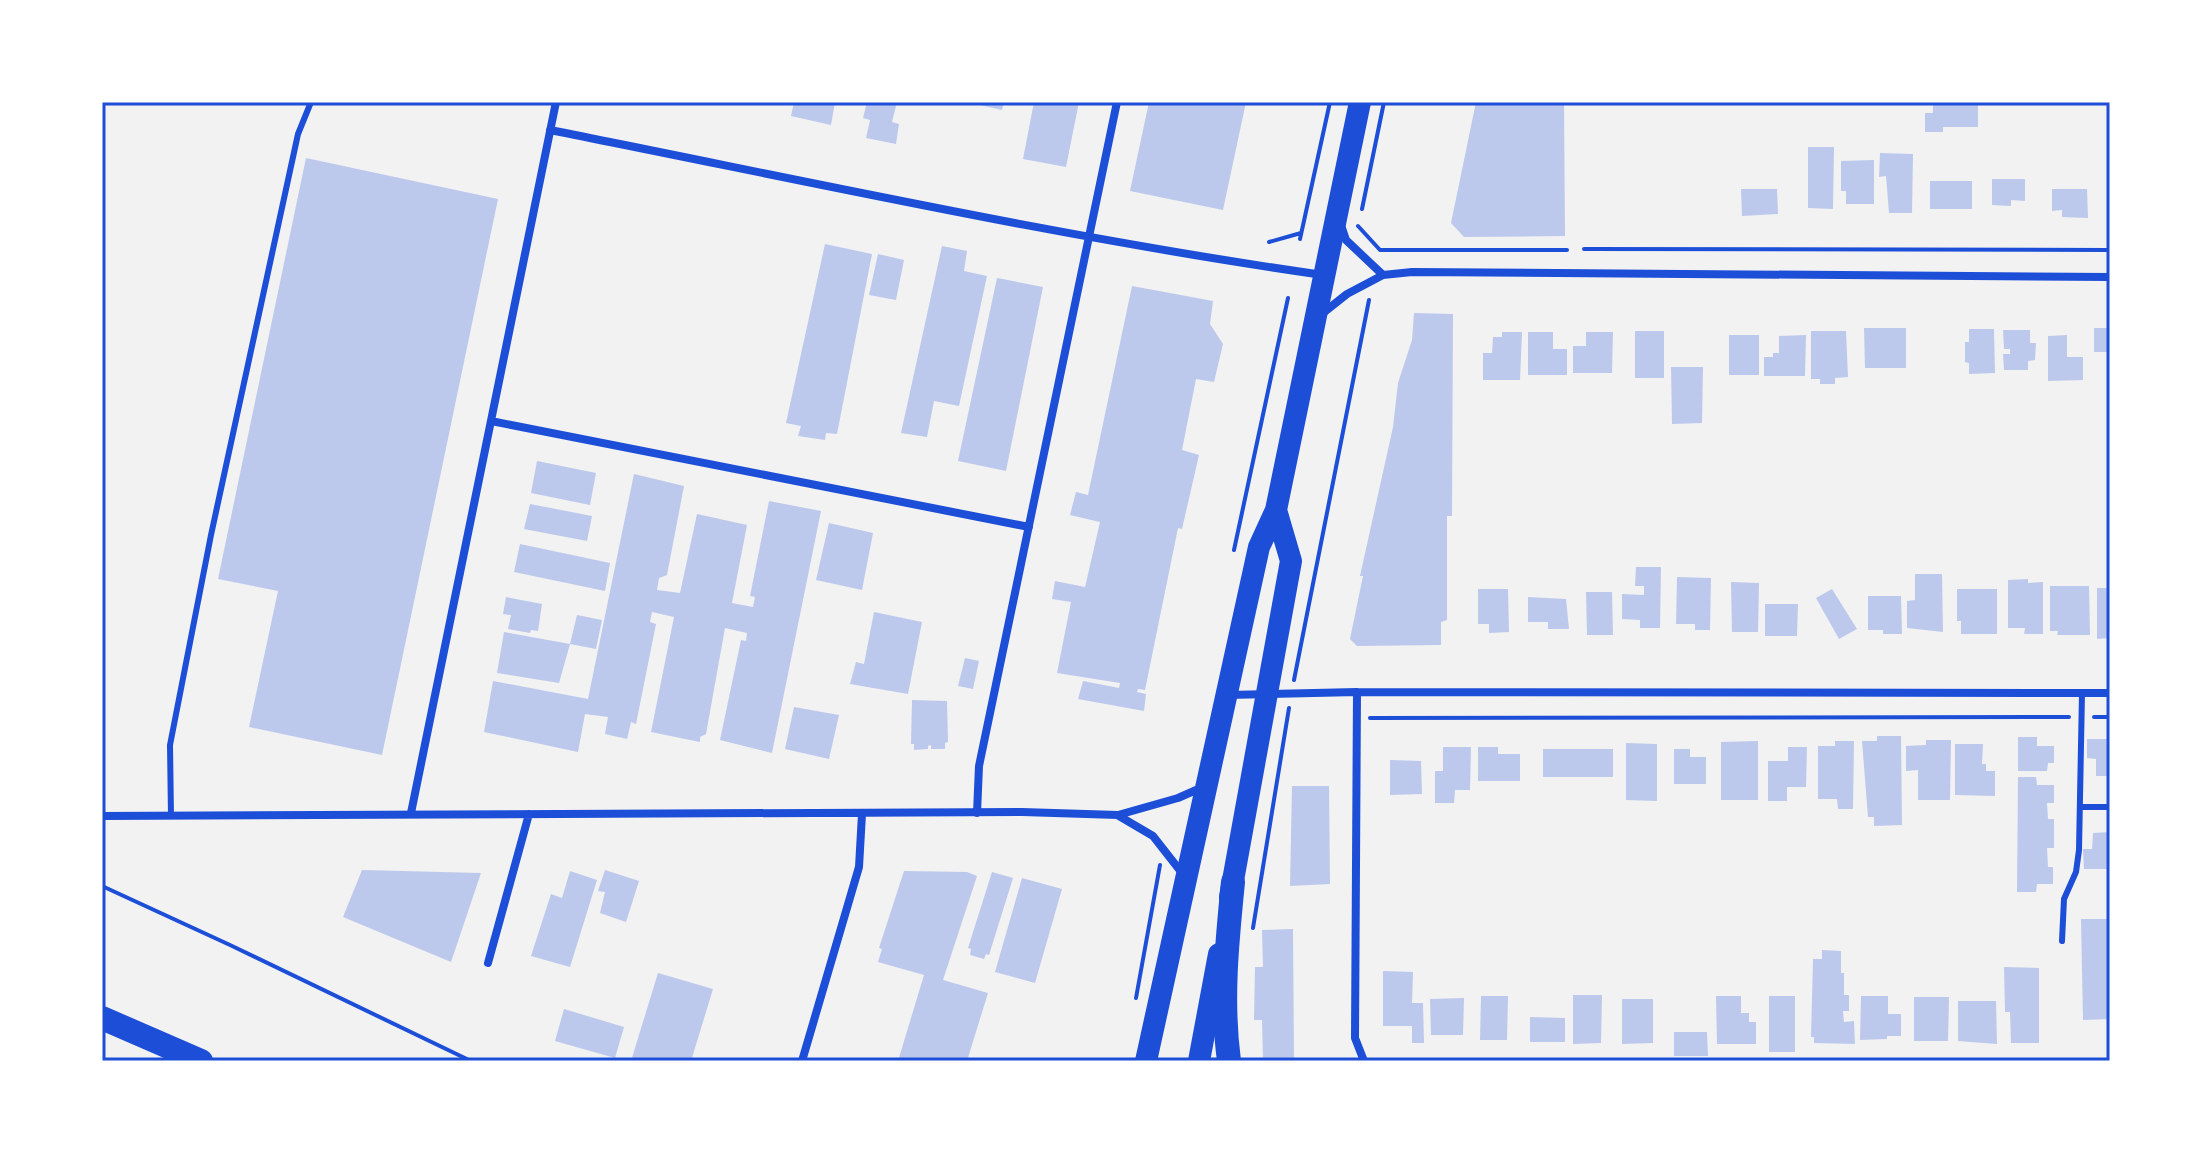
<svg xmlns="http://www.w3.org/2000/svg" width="2212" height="1163" viewBox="0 0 2212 1163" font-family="Commissioner,sans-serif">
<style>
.building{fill:#bdc9ec}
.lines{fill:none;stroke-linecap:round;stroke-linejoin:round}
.path{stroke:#1d4ed8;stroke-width:4}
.service{stroke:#1d4ed8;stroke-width:6}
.minor{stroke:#1d4ed8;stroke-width:8}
.trunk{stroke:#1d4ed8;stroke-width:22}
.motorway{stroke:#1d4ed8;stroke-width:24}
.neatline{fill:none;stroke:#1d4ed8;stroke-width:3}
</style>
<rect width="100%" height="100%" fill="#f2f2f2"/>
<path class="building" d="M794,102H835L831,125L791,116Z
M867,102H897L892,122L899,124L896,144L866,138L870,120L863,118Z
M966,102H1004L1002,110Z
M1034,102H1079L1066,167L1023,159Z
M1149,102H1246L1223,210L1130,191Z
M1476,102H1564L1565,236L1464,237L1451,223Z
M1933,102H1978V127H1943V132H1925V113H1933Z
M1808,147H1834L1833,209L1808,208Z
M1880,153L1913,154L1912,213H1889L1886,176L1879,177Z
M306,158L498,199L382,755L249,727L278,591L218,579Z
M1874,160V204H1846V191H1841V161Z
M1992,179H2025V201L2011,200V206L1992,205Z
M1930,181H1972V209H1930Z
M1741,189H1777L1778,214L1742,216Z
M2052,189H2087L2088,218L2062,217V210L2052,211Z
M825,244L872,254L837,434L826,433L825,440L798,436L801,426L786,423Z
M942,246L967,251L964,271L987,276L959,406L934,401L927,437L901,433Z
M878,254L904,260L896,300L869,295Z
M997,278L1043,287L1006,471L958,461Z
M1132,286L1213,301L1210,324L1223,344L1214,382L1196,379L1182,450L1199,455L1182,529L1178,528L1145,690L1138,689L1137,692L1146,694L1144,711L1078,699L1083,681L1119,688L1120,683L1057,673L1071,602L1052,599L1055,581L1085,587L1086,583L1100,522L1070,515L1076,492L1088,495Z
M1414,313L1453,314L1452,516H1447V620L1441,622V645L1357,646L1350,639L1363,576H1360L1393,427L1398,383L1412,340Z
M1864,328H1906V368H1865Z
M2094,328H2110V352H2094Z
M1969,329H1994L1995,373L1969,374V363L1965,362V342H1969Z
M2003,330H2030V343H2036L2035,360L2028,361V370H2004L2003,354H2010V349H2004Z
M1635,331H1664V378H1635Z
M1811,331H1846L1848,377L1835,378V384H1820V379H1811Z
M1502,332H1522L1520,380H1483V353H1492L1493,337H1502Z
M1528,332H1553V349H1567V375H1528Z
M1586,332H1613L1612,373H1573V346H1586Z
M1729,335H1759V375H1729Z
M1806,335L1805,376H1764V357H1773V353H1779V336Z
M2067,335V357H2083V380L2048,381V336Z
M1671,367H1703L1702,423L1672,424Z
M537,461L596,473L590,505L531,493Z
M634,474L684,486L667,575L659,578L657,590L680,593L697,514L747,525L732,603L753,607L755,597L750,596L769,501L821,511L772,753L720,740L741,640L746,641L747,633L725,628L706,734L700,737V742L651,732L674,617L652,612L650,622L656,624L636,724L631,722L627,739L605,734L608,717L585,714L578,752L484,732L493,681L588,699Z
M530,504L592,516L587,541L524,529Z
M829,523L873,533L862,590L816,580Z
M520,544L610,563L605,591L514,572Z
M1636,567H1661L1660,628H1640V620L1622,619V594L1644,595V586H1635Z
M1915,574H1942L1943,632L1907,628V601L1915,600Z
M1677,577L1711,578L1710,630H1695V624H1676Z
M2028,579V583L2043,582V634H2024L2025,628H2008V580Z
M1731,582L1759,583L1758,632H1732Z
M2050,586H2089L2090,635H2057L2058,631H2050Z
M2097,588H2110V638L2097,639Z
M1478,589H1508L1509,632L1489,633V624H1478Z
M1832,589L1857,629L1839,639L1816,598Z
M1957,589H1997V634H1961V621H1957Z
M1586,592H1612L1613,635H1587Z
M1868,596H1901L1902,634H1883V630H1868Z
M506,597L542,604L538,631L531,630L530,633L508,629L511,615L503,614Z
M1528,597L1566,599L1569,629H1548V622H1528Z
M1765,604H1798L1797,636H1765Z
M874,612L922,622L908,694L850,684L856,662L864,664Z
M577,615L602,620L596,649L570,644Z
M504,632L570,644L559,683L497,673Z
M965,658L979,661L973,689L958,686Z
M912,700L947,701L948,742L945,743V749H931V745L928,746V749L914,750V744H911Z
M794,707L839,715L829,759L785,749Z
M1877,736H1901L1902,825L1874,826V817H1868L1862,741H1877Z
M2018,737H2037V746H2054V763H2048L2047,771H2018Z
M2087,739H2110V776H2096V759L2087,758Z
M1926,740H1951L1950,800H1918V770L1906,771V746L1926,745Z
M1758,741V800H1721V742Z
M1835,741H1854L1853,809H1838L1837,799H1818V746H1835Z
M1626,743L1657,744V801L1626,800Z
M1955,744H1983L1982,764H1986V771H1995V796L1955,795Z
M1443,747H1471L1470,790H1455L1454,803H1435V771H1443Z
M1478,747H1498V754H1520V781H1478Z
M1788,747H1807L1806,787H1787V801H1768V761H1788Z
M1543,749H1613V777H1543Z
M1674,749H1690V757H1706V784H1674Z
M1390,760L1421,761L1422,794L1390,795Z
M2018,777H2036L2037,785H2054V803H2047L2048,819H2054V848H2047L2048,867H2053V884H2037L2036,892H2017Z
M1292,786H1329L1330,884L1290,886Z
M2109,832L2110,869H2084L2083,849H2092L2093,833Z
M362,870L481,873L451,962L343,917Z
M605,870L639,881L626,922L600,913L605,892L598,891Z
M570,871L597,880L570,967L531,956L551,894L562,898Z
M904,871L967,872L977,876L943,980L988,993L967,1061H898L924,975L878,962L882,949L879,948Z
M992,872L1013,878L989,955L986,954L984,959L970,955L971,949L968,948Z
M1022,878L1062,889L1035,983L995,972Z
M2081,919H2110V1019L2083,1020Z
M1293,929L1294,1060H1263L1262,1020H1254L1255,967H1263L1262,930Z
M1822,950L1841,951V973H1844V995H1849V1011H1843L1844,1022L1854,1021L1855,1044L1814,1043V1037H1811L1813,959H1822Z
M2004,967L2039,968V1043H2011L2010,1012H2005Z
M1383,971L1413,972L1412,1003H1423L1424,1043H1412V1026H1383Z
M658,973L713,989L691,1061H631Z
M1573,995H1602L1601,1043L1573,1044Z
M1481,996H1508L1507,1040H1480Z
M1716,996H1741V1013H1749V1022H1756V1044H1717Z
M1769,996H1795V1052H1769Z
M1861,996H1888V1014H1901V1036H1887V1039L1860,1040Z
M1914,997H1949L1948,1041H1914Z
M1464,998L1463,1035H1431L1430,999Z
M1622,999H1653V1043L1622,1044Z
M1958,1001H1996L1997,1044L1958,1041Z
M564,1009L624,1027L615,1058L555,1041Z
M1530,1017L1565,1018V1042H1530Z
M1674,1032H1707L1708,1056H1674Z"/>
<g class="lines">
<path class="path" d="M1362,209L1384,102
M1358,226L1380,250H1567
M1300,239L1330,102
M1269,242L1301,233
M1584,249L2110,250
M1234,550L1288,298
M1294,680L1369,300
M2094,717H2110
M1370,718L2069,717
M102,886L230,945L471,1061
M1253,928L1289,708
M1136,998L1160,865"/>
<path class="service" d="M2080,807H2110
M171,816L170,745L211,535L298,134L311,102
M2062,941L2064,899L2076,872L2079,850L2082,693"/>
<path class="minor" d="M550,130C807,181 1064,238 1323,275
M1341,225L1346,240L1383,275
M1323,313L1347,294L1383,275L1412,272L2110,277
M491,421L1029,527
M1357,692L1355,1038L1364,1061
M1227,695L1357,692L2110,693
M411,813L556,102
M977,813L979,766L1117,102
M102,816L1022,812L1118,815L1178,798L1203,787
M1119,816L1153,836L1182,873
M488,963L529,814
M802,1061L859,867L862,814"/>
<path class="trunk" d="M1230,897L1291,561L1276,510
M1146,1061L1259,547L1276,510L1360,102
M1199,1061L1219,954"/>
<path class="motorway" d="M102,1018L201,1061
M1229,1061C1221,1001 1227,942 1233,882"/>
</g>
<rect width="2212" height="1163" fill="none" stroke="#ffffff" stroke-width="208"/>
<rect x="104" y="104" width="2004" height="955" class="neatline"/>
</svg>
